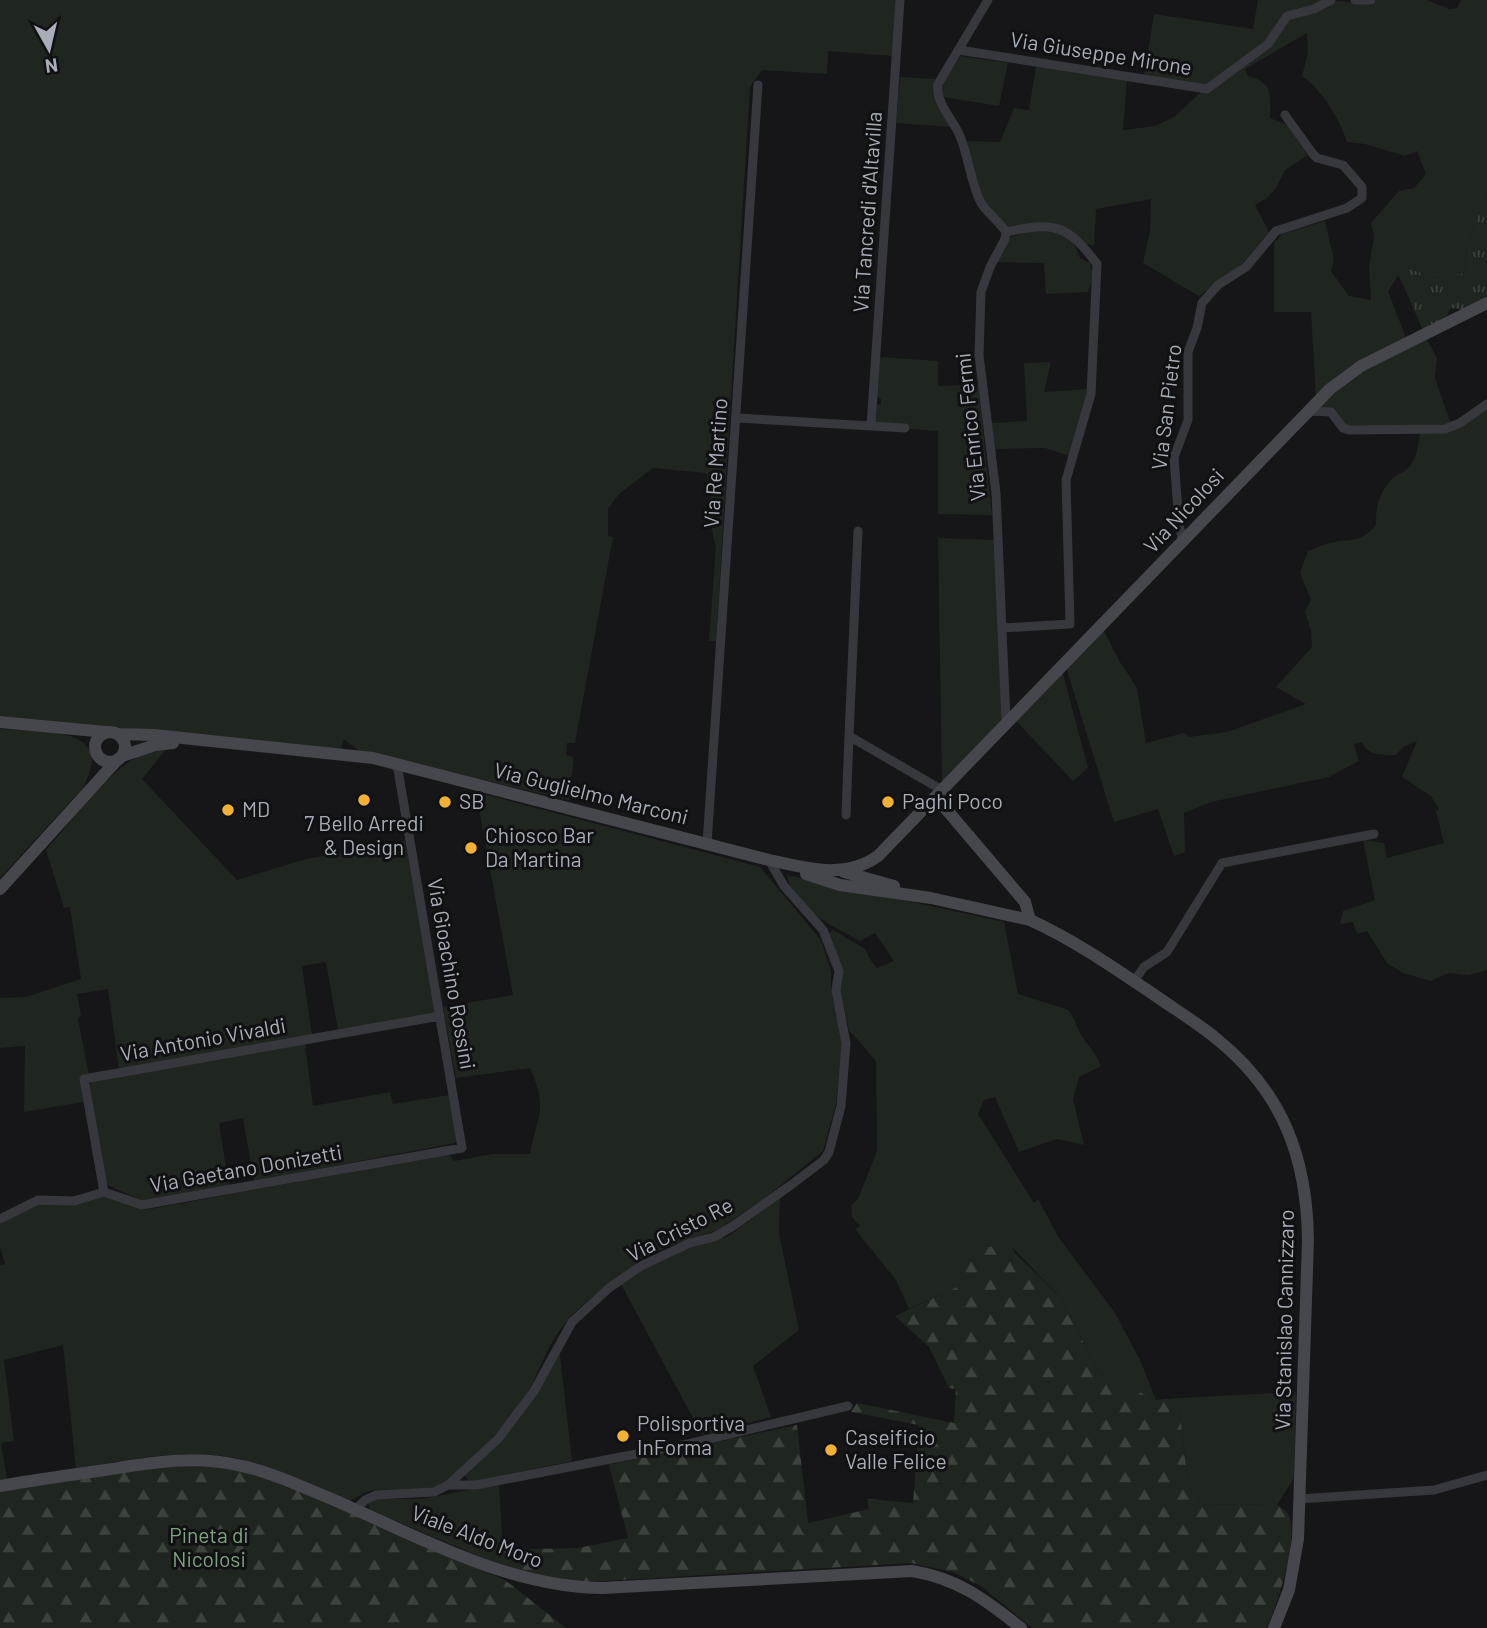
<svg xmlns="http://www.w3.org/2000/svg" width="1487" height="1628" viewBox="0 0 1487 1628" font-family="Barlow,sans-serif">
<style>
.grass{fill:#1e261f}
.forest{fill:url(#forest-firs)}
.park{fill:url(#park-tufts)}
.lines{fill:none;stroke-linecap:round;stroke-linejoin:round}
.street{stroke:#37383d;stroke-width:9}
.secondary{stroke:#45474d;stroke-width:12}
.poi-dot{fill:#f2b134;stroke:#111113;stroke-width:2.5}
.labels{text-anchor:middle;stroke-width:6;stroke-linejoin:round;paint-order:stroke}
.street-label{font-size:21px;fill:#a8adb8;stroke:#111113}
.poi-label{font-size:21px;fill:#a8adb8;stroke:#111113;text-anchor:start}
.park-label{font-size:21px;fill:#7fa381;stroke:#111113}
</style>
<defs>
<pattern id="forest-firs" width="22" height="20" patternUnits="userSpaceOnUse" patternTransform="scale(1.75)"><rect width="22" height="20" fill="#1e261f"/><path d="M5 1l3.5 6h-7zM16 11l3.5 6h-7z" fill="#3c433d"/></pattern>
<pattern id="park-tufts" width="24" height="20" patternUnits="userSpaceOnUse" patternTransform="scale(1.75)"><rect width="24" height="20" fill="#1e261f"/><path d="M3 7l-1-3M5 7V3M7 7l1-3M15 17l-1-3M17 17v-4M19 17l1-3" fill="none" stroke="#3c433d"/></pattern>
</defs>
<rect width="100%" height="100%" fill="#161618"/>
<path class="grass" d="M0,0H897L892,56L828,51L827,74L762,70L750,87L716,641H709L716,548L706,502L713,494L706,473L653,468L619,494L608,509V536L613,537L575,743H567L566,755L574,757L569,800L359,751L344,739L341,749L0,716Z
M1258,0H1323L1316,5L1287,14L1266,43L1210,86L1144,76L1154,14L1253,29Z
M1379,0H1427L1449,9L1457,8L1461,0H1487V194L1467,243L1465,273L1436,278L1404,267L1388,291L1406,338L1345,370L1316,398L1311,312H1274V243L1282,234L1325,221L1334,259L1331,271L1349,296L1371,300L1369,268L1374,236L1371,223L1399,191L1414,188L1426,174L1417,151L1405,156L1365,144L1347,142C1340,119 1322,90 1302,76L1308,53L1307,33L1245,69L1248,76C1274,83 1270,95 1270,118L1287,125L1308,155L1285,170L1276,188L1267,198L1255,205L1269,232L1242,264L1199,296L1143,263L1150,231L1151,199L1096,209L1094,245H1090L1028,224L1008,227C998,216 984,206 978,191C972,175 973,157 965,141L1000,142L1014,108L1029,110L1036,66L1127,81L1123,130L1155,126L1174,117L1202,91L1243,66L1288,18L1336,1L1360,3Z
M961,56L1008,63L999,106L943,97C938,82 953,68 961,56Z
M900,77L936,79C929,96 944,112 952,127L896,123Z
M1041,228L1061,234L1073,242L1080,258L1090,263L1093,276L1088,292L1046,294L1044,263L995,262L1011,237Z
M1426,338L1437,358L1435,378L1451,425L1371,428L1344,425L1341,421L1316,408L1347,380Z
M880,357L938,361V386L978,385L992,515L938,514V431L910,429L909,425L876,423L877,405L881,404V399L877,397Z
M1051,362L1044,392L1088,389L1070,456L1045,448L994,449L991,423L1027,421L1024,363Z
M1487,408V970L1469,975L1449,973L1431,981L1403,973L1387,963L1367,931L1357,934L1353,922L1340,924L1343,911L1375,900L1363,840L1384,843L1387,858L1444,843L1436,811L1439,809L1431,796L1402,777L1417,741L1403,747L1396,755C1383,755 1368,756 1362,742L1354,744L1359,761L1329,777L1211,802L1184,813L1185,852L1174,856L1158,809L1114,822L1066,667L1103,629L1120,662L1137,688L1146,743L1184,733L1189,737L1227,732L1306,704L1276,687L1312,647L1311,631L1305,612L1311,600L1300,573L1308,551C1315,549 1322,544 1330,543C1351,537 1358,546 1376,525C1375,507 1380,491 1393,478C1397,474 1403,473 1407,469C1417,461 1418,445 1420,433L1441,432Z
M938,538L995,540L1002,716L1001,722L942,782Z
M1062,670L1088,768L1073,781L1014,719Z
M0,729C41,732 119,725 82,789L0,878Z
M167,748L142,779L237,880L306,859L405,841L437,1013L338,1030L326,962L302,966L312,1035L119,1070L108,989L77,994L81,1015L78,1019L89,1075L81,1076L84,1102L24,1112L25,1046L0,1048V998L26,997L81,979L70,907L64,908L46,850C70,823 104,776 135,758C145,752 156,751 167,748Z
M476,792L760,867L821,940L831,971V989L843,1042L836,1104L823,1151L765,1198L717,1230L667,1247L647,1258L646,1256L641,1258L640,1262C611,1283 575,1305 556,1336C546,1351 540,1368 532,1384C516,1414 472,1465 443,1483C420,1498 391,1486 369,1491C363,1493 356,1498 350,1501C310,1484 269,1463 225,1456C175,1449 125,1461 76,1468L63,1345L4,1360L14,1441L1,1443L7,1479L1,1480H0V1265L5,1264L0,1247V1224L39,1203L106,1195L145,1210L448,1154L454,1161L492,1154H530C538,1113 548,1109 530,1068L456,1078L443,1007L513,995Z
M787,875L1004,922L1018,994L1066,1009C1075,1015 1075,1024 1080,1033C1087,1046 1095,1050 1101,1066L1079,1077L1073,1099L1084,1145L1057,1139L1019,1152L995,1097L984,1100L978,1114L1034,1203L1038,1199L1059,1238L1115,1313L1140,1360L1156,1400L1098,1372L1061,1298L1011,1246L957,1287L909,1309L896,1280L855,1229L860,1226L852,1217L851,1205L858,1199L877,1151L876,1061L849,1030L828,934L833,930L865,949L871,961L877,968L894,961L875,933L860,941C833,925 792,910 787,875Z
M305,1044L313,1106L390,1092L393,1104L449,1095L457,1138L455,1143L254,1181L243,1118L219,1123L229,1186L143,1201L105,1184L88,1087L92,1082Z
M780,1197L779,1233L799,1330L753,1366L771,1417L702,1435L621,1284L638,1272L692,1247L729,1236Z
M559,1347L572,1461L471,1482L463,1475L499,1441Z
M1296,1392L1294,1478L1277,1505L1201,1504L1187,1475L1178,1398Z
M499,1484L503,1550L490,1561L370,1510L368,1503L377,1499H422Z"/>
<path class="forest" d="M1011,1246L1015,1253L1061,1298L1098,1372L1156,1400L1178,1398L1187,1475L1201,1504L1277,1505C1282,1508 1287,1511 1289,1516C1299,1536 1277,1608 1266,1628H1032L981,1586L953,1572L911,1563L586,1582L553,1579L490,1561L503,1550L578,1548L628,1538L609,1465L797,1425L808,1523L869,1509L867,1499L913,1503L919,1425L851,1412L857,1403L954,1423L956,1389L949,1388L929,1347L895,1316L957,1287L965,1281L964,1248Z
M205,1465L233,1469L278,1482L505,1580L566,1628H0V1492L154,1468Z"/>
<path class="park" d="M1487,194V298L1462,310L1455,308L1449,310L1446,319L1423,330L1398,274L1404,267L1436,278L1465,273L1467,243Z"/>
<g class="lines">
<path class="street" d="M988,0L938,84C935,102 952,118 959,134C969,156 970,182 981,203C988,214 999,221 1006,232L1005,239L990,267L981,292L979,355L996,493L1006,721
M1355,0H1371
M959,50L1207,89L1268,44L1287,16L1314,9L1331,0
M1308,411L1331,412L1343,428L1349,430L1445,429L1460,423L1487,404
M737,418L905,428
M871,426L900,0
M858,531L849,736L942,790
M1183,541L1179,525L1174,457L1188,420V352L1197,328L1202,303L1218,285L1246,267L1276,231L1347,208L1362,198V187L1343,165L1317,158L1313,154L1285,115
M1003,628L1070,624L1066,480L1091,394L1097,264C1066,223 1054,222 1006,232
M846,815L849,736
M707,844L758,85
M1134,981L1144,967L1167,952L1222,863L1374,834
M104,1192L84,1079L440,1016
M0,1219L38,1200L74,1201L104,1192L142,1205L462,1148L397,764
M448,1485H476L688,1444L848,1406
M1299,1499L1434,1490L1487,1475
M356,1509L365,1500L376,1495L434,1492L448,1485L498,1439L534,1391L572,1322L609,1288L641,1266L690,1243L714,1237L733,1226L791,1185L824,1160L829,1152L841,1106L846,1043L836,990L839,971L823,930L784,886L769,860"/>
<path class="secondary" d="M0,722L106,732
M95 747a15 15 0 1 1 30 0a15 15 0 1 1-30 0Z
M118,734L154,735L373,758L769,860C807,868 844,880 878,856L1330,389L1361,366L1487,303
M122,756L155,745L173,743
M934,798L946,809L1025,902L1030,920C1074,940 1113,967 1153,994C1174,1009 1198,1023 1218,1040C1283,1093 1307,1158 1308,1240L1298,1539L1289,1590L1274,1628
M844,872L894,886
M806,874L840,885L931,898L1030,920
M0,889L118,759
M0,1486C35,1480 70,1475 105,1470C150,1463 193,1455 237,1465C269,1471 298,1485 327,1497C416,1535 505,1587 603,1588L912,1571C957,1578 986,1600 1021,1628"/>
</g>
<g class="poi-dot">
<circle cx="364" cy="800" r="7"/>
<circle cx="445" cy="802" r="7"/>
<circle cx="888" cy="802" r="7"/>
<circle cx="228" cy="810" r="7"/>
<circle cx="471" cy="848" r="7"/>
<circle cx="623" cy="1436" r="7"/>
<circle cx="831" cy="1450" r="7"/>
</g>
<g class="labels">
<g class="street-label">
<text transform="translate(1101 54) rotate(9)" y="7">Via Giuseppe Mirone</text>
<text transform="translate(868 212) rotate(-86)" y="7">Via Tancredi d'Altavilla</text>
<text transform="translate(1167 407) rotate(-83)" y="7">Via San Pietro</text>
<text transform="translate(971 427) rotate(-96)" y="7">Via Enrico Fermi</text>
<text transform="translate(716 463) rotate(-86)" y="7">Via Re Martino</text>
<text transform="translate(1184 511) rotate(-47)" y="7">Via Nicolosi</text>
<text transform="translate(591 794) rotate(14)" y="7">Via Guglielmo Marconi</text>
<text transform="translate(451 974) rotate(80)" y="7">Via Gioachino Rossini</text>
<text transform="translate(203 1040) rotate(-10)" y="7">Via Antonio Vivaldi</text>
<text transform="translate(246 1169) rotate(-10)" y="7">Via Gaetano Donizetti</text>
<text transform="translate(680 1230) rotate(-27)" y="7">Via Cristo Re</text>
<text transform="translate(1285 1320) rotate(-89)" y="7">Via Stanislao Cannizzaro</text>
<text transform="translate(477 1537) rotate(21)" y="7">Viale Aldo Moro</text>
</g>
<g class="poi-label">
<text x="459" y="809">SB</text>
<text x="902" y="809">Paghi Poco</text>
<text x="242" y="817">MD</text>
<text x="364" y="831" text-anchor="middle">7 Bello Arredi<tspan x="364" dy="24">&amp; Design</tspan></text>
<text x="485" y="843">Chiosco Bar<tspan x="485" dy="24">Da Martina</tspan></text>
<text x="637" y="1431">Polisportiva<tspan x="637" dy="24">InForma</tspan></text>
<text x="845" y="1445">Caseificio<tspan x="845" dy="24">Valle Felice</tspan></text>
</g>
<g class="park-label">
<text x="209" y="1543">Pineta di<tspan x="209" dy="24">Nicolosi</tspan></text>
</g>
</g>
<g transform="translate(49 49) rotate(172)" stroke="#111113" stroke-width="5" paint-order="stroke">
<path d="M0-5L12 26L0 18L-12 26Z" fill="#a8adb8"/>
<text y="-10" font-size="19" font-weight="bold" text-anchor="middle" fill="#a8adb8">N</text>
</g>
</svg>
